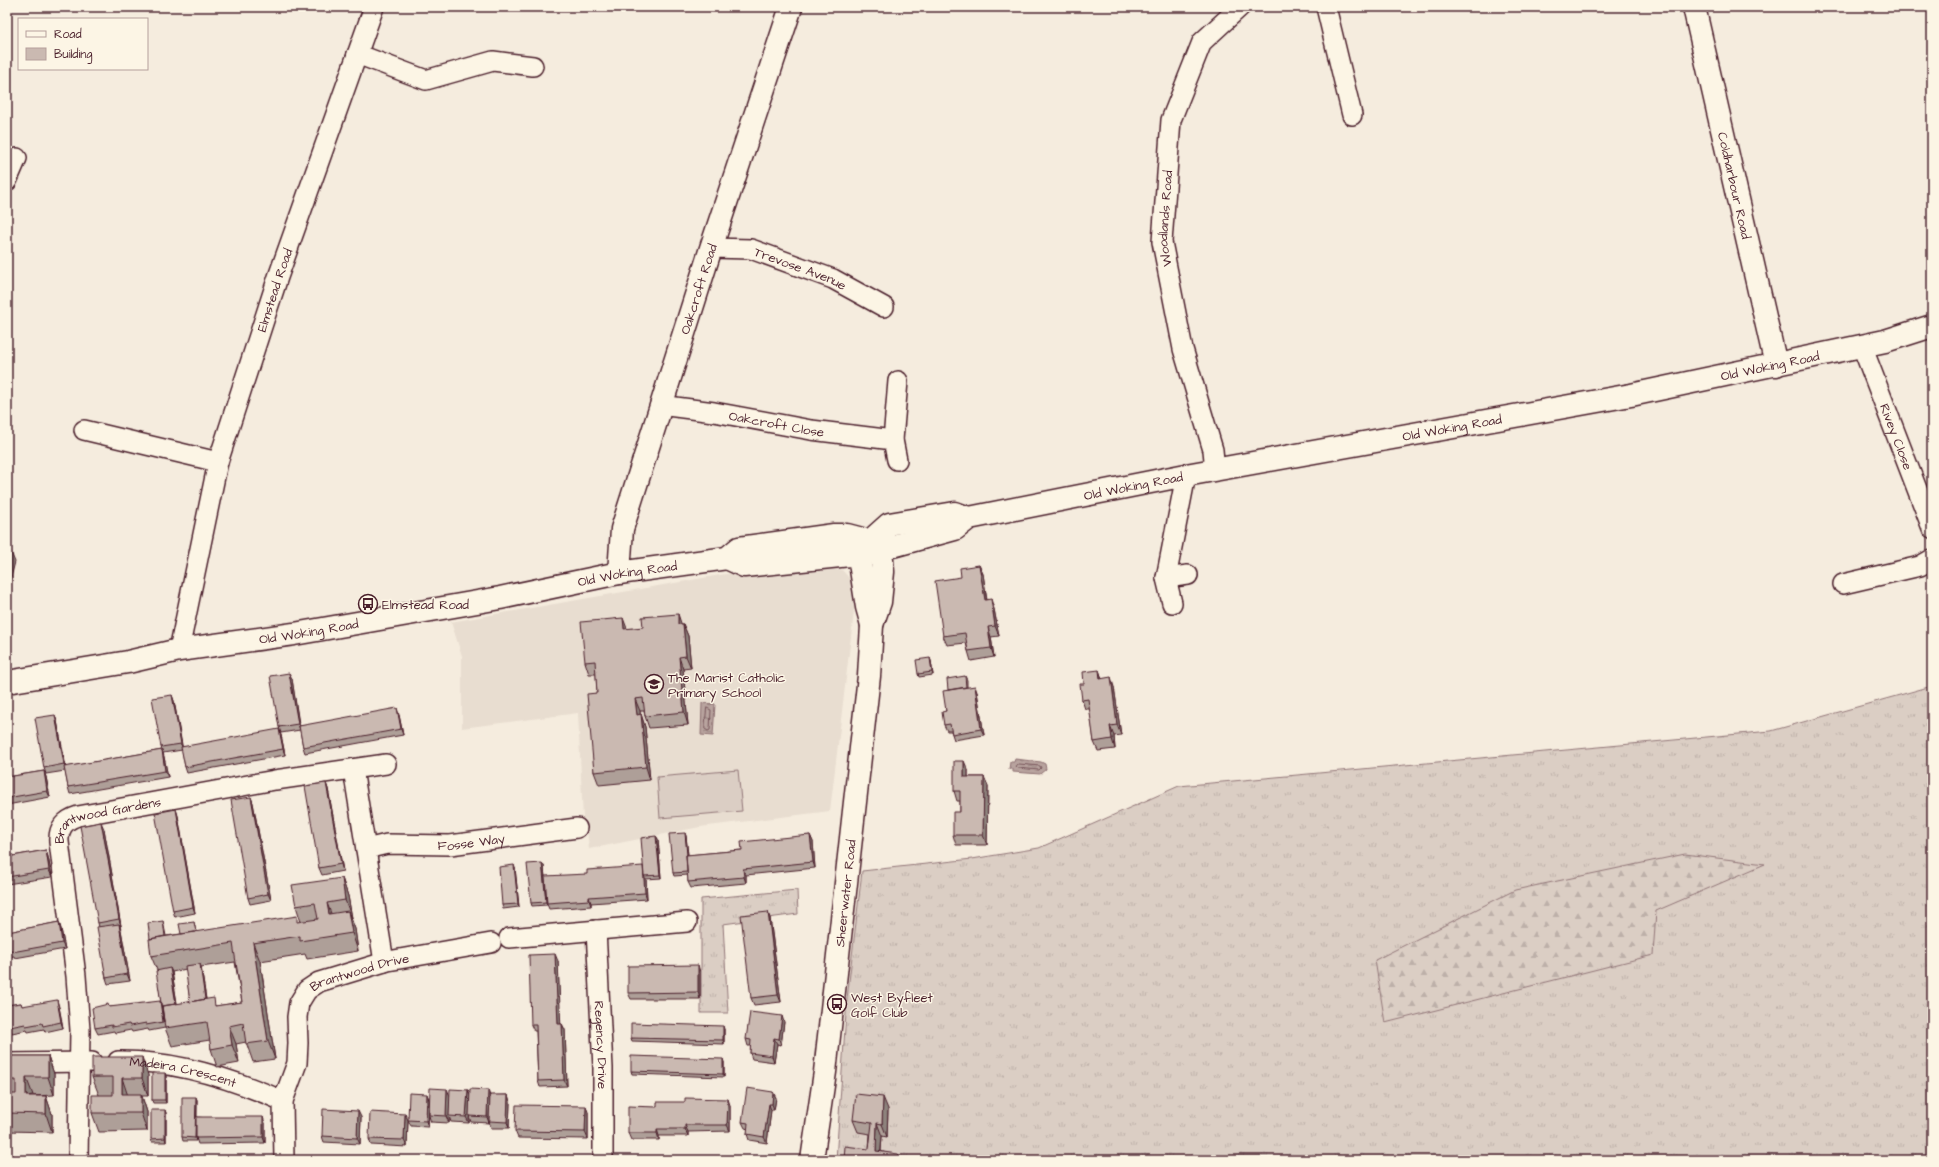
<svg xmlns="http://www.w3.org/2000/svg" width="1939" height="1167" viewBox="0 0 1939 1167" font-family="'Architects Daughter',sans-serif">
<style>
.built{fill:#e8ddd0}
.grass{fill:url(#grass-tufts);stroke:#927678}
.forest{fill:url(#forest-firs);stroke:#927678}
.garden{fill:#dbcec4;stroke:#927678}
.water{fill:url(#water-ripples);stroke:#8c6e70}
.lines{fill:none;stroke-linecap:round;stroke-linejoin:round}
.shore{stroke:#765459;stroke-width:1}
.minor-casing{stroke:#4a1f2b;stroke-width:22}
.tertiary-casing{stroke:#4a1f2b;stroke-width:25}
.secondary-casing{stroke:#4a1f2b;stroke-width:25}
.primary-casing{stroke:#4a1f2b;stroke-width:25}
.minor{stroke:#fcf5e5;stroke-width:19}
.tertiary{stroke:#fcf5e5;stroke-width:22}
.secondary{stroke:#fcf5e5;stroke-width:22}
.primary{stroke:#fcf5e5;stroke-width:22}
.wall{fill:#ae9f98;stroke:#4a1f2b;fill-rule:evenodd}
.shaded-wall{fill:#8d827c;stroke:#4a1f2b}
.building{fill:#cab9b1;stroke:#4a1f2b}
.labels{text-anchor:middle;stroke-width:3;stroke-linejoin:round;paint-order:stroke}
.street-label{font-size:13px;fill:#4a1f2b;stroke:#fcf5e5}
.poi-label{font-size:13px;fill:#4a1f2b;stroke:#fcf5e5;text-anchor:start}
</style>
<defs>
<pattern id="grass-tufts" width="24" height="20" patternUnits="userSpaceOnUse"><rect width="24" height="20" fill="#dbcec4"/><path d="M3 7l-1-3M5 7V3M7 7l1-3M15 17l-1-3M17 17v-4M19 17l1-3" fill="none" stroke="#bdb0a9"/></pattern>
<pattern id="forest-firs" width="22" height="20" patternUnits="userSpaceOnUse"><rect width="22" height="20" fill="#dbcec4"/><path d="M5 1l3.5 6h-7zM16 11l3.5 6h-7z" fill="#bdb0a9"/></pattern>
<pattern id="water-ripples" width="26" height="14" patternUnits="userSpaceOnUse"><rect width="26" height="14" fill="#b8a39e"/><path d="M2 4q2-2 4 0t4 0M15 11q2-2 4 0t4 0" fill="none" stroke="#988481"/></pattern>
</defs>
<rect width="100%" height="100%" fill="#f5ecde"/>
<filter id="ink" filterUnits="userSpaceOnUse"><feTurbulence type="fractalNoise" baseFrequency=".025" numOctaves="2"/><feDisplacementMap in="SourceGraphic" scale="8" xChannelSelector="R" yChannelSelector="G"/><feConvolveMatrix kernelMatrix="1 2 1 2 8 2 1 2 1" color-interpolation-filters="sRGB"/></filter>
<g filter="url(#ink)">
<path class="built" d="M828,565L842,570L850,579L856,595L830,811L700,827L589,849L586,819H583L578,713L462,728V656L451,622L726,574Z"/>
<path class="grass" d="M1932,686V1160H836L847,999L862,871L972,859L1039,848L1179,786L1771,731Z
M797,890L798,914L723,924L728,1013H701V899Z"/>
<path class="forest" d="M1685,854L1765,864L1656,911L1653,955L1385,1023L1375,960L1515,890Z"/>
<path class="garden" d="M738,770L742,811L660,818L657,777Z"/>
<path class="water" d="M702,703L715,704L713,736L701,735Z
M1015,759L1041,762L1045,764L1046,769L1040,774L1013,772V769H1009L1010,762H1014Z"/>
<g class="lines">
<path class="shore" d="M707,708L711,710L710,730L708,731L705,729Z
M1019,764L1040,766L1041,768L1039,770L1018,768L1016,766Z"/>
<defs>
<g id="minor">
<path d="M1326,7L1352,115"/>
<path d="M357,54L426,80L493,61L533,66"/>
<path d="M7,181L17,158"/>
<path id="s1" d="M711,248L751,249L833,279L884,307"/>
<path id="s2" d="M1862,346L1932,528"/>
<path id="s3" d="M660,405L714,412L811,430L893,440"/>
<path d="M84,430L218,462"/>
<path d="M897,460L893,440L898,381"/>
<path id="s4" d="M1215,470L1213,450L1183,349L1162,242L1171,120L1202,42L1240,7"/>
<path d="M1166,578L1188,575"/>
<path d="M1843,584L1920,566L1932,559"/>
<path d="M1172,603L1166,578L1186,475"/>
<path id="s5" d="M179,650L218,462L278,277L374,7"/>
<path d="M353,769L384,962"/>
<path id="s6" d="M366,849L387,844L450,845L577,828"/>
<path id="s7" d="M596,930L603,1068V1160"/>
<path d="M509,938L687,922"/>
<path id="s8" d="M118,1061C173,1060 233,1079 283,1101"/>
<path d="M7,1063L92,1062"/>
<path id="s9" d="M78,1160L80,1030L76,976L59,842C58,828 65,820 78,816L275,780L386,764"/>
<path id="s10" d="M284,1160L283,1101L297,1063L298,1043L297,1017L299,1003L307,990L319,982L388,961L491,943"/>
</g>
<g id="tertiary">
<path id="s11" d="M1694,7L1776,365"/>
</g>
<g id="secondary">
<path id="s12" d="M870,541L893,546L955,529L969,518L1186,475L1631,395L1885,341L1932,326"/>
<path d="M870,541L889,524L955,513L969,518"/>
<path id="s13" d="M619,573L622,529L711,248L791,7"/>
</g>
<g id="primary">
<path d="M870,541L860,563L867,607L872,625"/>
<path d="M727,558L744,566L850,555L870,541"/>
<path id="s14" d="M7,682L128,662L179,650L294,634L500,598L619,573L727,558L739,548L834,535H847L870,541"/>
<path id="s15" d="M812,1160L825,1072L869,676L872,625L880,602L883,572L882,560L870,541"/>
</g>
</defs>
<use href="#minor" class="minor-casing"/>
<use href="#tertiary" class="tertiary-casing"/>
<use href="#secondary" class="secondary-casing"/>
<use href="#primary" class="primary-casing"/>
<use href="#minor" class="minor"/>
<use href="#tertiary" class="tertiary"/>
<use href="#secondary" class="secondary"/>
<use href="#primary" class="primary"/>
</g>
<path class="wall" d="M979,565L983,574L987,600L994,609L999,636L991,637L994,657L971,661L968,651L966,643L947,645L943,636L961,577Z
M683,624L688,636L691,668L683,669L688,725L649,728L645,716L644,711H640V715L641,714L645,727L650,780L599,785L594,772L597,693L596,674H589L585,662L627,629Z
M930,658L931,661L933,675L919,677L918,674Z
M1099,670L1102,679L1114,687L1121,735L1114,736L1115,749L1098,751L1094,742L1090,709H1085L1082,700L1084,684Z
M289,673L292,679L299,726L399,715L403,735L305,753L303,747L300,730L281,733L279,727Z
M965,676L967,680V687L977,692L984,735L954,740L951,731H947L944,725L948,690Z
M172,695L174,701L182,747L281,735L285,755L187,773L185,767L182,750L163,753L164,757L168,777L70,794L68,787L65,771L46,774L44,768L57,721L66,767L162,750L161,747Z
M968,770V777H984L988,786L987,845H956L953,835L960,812V801H957L954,791Z
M44,771L46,777L50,797L7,805V777Z
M326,783L328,789L343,871L322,875L319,868Z
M251,797L253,803L271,900L250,904L248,898Z
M176,809L178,816L195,913L175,917L173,911Z
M104,829L121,926H120L121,930L130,981L108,984L106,978L99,927L98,923Z
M685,833L686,836L688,855L742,850L810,835L813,842L815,868L746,875V883L691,888L688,882V875L674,876L673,873Z
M656,836L658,839L661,878L646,879L647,899L591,903V906L549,909L547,904V905L532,906L531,903L544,866L546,892L587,874L644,868Z
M46,850L48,857L52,877L7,884V857Z
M515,868L519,907L503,909L502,905Z
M342,878L348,896L352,918H351L355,929L358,951L307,959L305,954L260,961L275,1059L253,1062L246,1042L236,1044L239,1063L217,1067L211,1049L210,1040L172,1046L165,1028L149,1031L148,1029L132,1032L131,1030L115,1033L114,1031L98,1034L95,1028L109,1007L161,1004L157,970L151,956L150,939L163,921L166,936L181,934L194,922L196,932L301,922L296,906ZM235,962L242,1002L216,1006L206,999L201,967ZM186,969L190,1002L177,1004L172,972Z
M770,918L781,1002L754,1005L751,998Z
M59,922L61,929L65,949L15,958L14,956L7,957V930H8L9,932Z
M558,961L560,1024H562L565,1030L567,1086L540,1087L538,1081L536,1031H534L531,1025Z
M700,972V999H631L628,993Z
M21,1003L22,1006L59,1007L63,1028L45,1032L44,1029L28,1032L27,1030L12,1033L11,1031L7,1032V1005Z
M784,1022L781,1045L777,1044L774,1062L752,1059L750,1053L751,1046H748L746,1039Z
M724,1029V1044L632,1041L631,1038Z
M7,1056H48L54,1074V1095L33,1096H46L52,1114V1132L7,1131Z
M724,1062V1077L632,1074L631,1071Z
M165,1073L166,1076V1103H153L152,1100Z
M148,1075V1096H142L147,1112V1131L99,1132L92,1113L99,1095L92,1077Z
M468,1090L470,1096L508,1095L510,1102L509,1128H491L489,1121V1123L471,1122L469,1116V1123L451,1122L449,1116V1123L431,1122L429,1116L428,1127L411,1126L408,1120L427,1094L429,1100L450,1095Z
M773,1092L776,1098L774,1110H771L767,1143L749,1140L747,1134L748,1129L745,1128L742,1122Z
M196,1097L197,1100V1117L265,1123V1143L198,1144L196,1138V1141H183L182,1137Z
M730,1105V1131L688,1132V1136H659V1140H631L628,1133L657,1107Z
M888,1109L887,1137L882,1136L881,1151L904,1160L869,1149L870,1134L858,1132L853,1120Z
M165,1110L166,1113V1142H152L151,1139Z
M588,1112V1139L518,1138L515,1131Z
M361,1117L360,1144L324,1142L322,1136Z
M408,1120L407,1147L371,1145L369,1139Z"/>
<path class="shaded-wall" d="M10,550L15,562L7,593V563Z
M979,565L983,574L988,610L985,600Z
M991,599L994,609L999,636L995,626Z
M678,614L682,626L678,624Z
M623,618L628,631L624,629Z
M683,624L688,636L691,668L686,656Z
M988,627L991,637L994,657L991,648Z
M679,657L683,669L688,725L684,712Z
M930,658L931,661L933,675L932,672Z
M1099,670L1102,679H1100Z
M289,673L292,679L300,730L298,724Z
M1111,677L1114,687L1121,735L1117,725Z
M975,686L977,692L984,735L981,729Z
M172,695L174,701L183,750L181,744Z
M635,699L640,711L641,727L637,715Z
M397,708L399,715L403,735L401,729Z
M641,714L645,727L650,780L646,767Z
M55,715L57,721L66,770L64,764Z
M1110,726L1114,736L1115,749L1112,739Z
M279,729L281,735L285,755L283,749Z
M162,750L164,757L168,777L165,771Z
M964,761L968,770V786L964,777Z
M44,771L46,777L50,797L47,791Z
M984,777L988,786L987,845L983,835Z
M326,783L328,789L343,871L341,864Z
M251,797L253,803L271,900L268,894Z
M176,809L178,816L195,913L193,907Z
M101,822L104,829L121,926L119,919Z
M685,833L686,836L690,875L688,872Z
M810,835L813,842L815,868L813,862Z
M656,836L658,839L661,878L660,875Z
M46,850L48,857L52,877L49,870Z
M542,863L544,866L547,905L546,902Z
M514,865L515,868L519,907L518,904Z
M643,866L645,873L644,876L646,879L647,899L645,893Z
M743,869L746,875V883L744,877Z
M342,878L348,896L352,918L345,900Z
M589,897L591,903V906L589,900Z
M327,903L334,921L329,914Z
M348,911L355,929L358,951L352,933Z
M768,912L770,918L781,1002L778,995Z
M59,922L61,929L65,949L62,943Z
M119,924L121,930L130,981L127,974Z
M253,943L260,961L275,1059L268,1041Z
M555,954L558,961L561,1030L558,1024Z
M200,964L201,967L208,1013L207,1010Z
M698,965L700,972V999L698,992Z
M170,968L172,972L180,1022L179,1019Z
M57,1000L59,1007L63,1028L61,1022Z
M782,1016L784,1022L781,1045L779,1039Z
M562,1024L565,1030L567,1086L564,1080Z
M229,1026L236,1044L239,1063L232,1045Z
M723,1026L724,1029V1044L723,1040Z
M774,1038L777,1044L774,1062L772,1056Z
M48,1056L54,1074V1095L48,1077Z
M142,1057L148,1075V1096L142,1078Z
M723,1059L724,1062V1077L723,1074Z
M165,1073L166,1076V1103L165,1100Z
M26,1077L33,1095L26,1096Z
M122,1078L128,1096L122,1094Z
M447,1089L450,1096L449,1123L446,1116Z
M468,1090L470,1096L469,1123L466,1117Z
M488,1090L490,1096L489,1123L487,1117Z
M773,1092L776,1098L774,1110L772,1104Z
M141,1094L147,1112V1131L141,1113Z
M427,1094L429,1100L428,1127L426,1121Z
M508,1095L510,1102L509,1128L507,1122Z
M46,1096L52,1114V1132L46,1114Z
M196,1097L197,1100L196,1141L195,1138Z
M883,1097L888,1109L887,1137L882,1124Z
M728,1099L730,1105V1131L727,1125Z
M769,1104L771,1110L767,1143L764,1137Z
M586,1106L588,1112V1139L585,1132Z
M165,1110L166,1113V1142L165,1138Z
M358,1111L361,1117L360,1144L357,1138Z
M405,1114L408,1120L407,1147L404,1140Z
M263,1117L265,1123V1143L263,1137Z
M877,1123L882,1136L880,1160L876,1151Z
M685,1125L688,1132V1136L685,1129Z
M657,1129L659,1136V1140L657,1133Z"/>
<path class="building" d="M7,549L10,550L7,563Z
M979,565L985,600L991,599L995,626L988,627L991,648L968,651L965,633L943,636L935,581L961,577L960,568Z
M678,614V624H683L686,656L679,657L684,712L645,716L643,698L635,699L637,715L641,714L646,767L594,772L587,694L597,693L595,661L585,662L581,622L623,618L624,629L643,627L642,617Z
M930,658L932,672L918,674L916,660Z
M1099,670L1100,679L1111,677L1117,725L1110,726L1112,739L1094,742L1088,699L1082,700L1080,684H1084L1083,672Z
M289,673L298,724L279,727L270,676Z
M965,676L966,687L948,690L947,679Z
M975,686L981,729L952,734L950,724L944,725L942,712L946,711L943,691Z
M172,695L181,744L161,747L152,698Z
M397,708L401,729L303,747L299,726Z
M55,715L64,764L44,768L35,718Z
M279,729L283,749L185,767L181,747Z
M162,750L165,771L68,787L64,767Z
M954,761H964V777H984L983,835H953V812H960V791H954Z
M44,771L47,791L7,798V777Z
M326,783L341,864L319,868L305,786Z
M251,797L268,894L248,898L231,800Z
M176,809L193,907L173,911L155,813Z
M101,822L119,919L98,923L80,826Z
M685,833L687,855H686L687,872L673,873L669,834Z
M810,835L813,862L743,869L744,877L688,882L686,855L742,850L741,842Z
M656,836L660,875L644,876L641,838Z
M46,850L49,870L7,877V857Z
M542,863L546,902L531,903L527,864Z
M514,865L518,904L502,905L499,867Z
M643,866L645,893L589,897V900L547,903L545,876L587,874V870Z
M342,878L345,900L327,903L329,914L348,911L352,933L300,941V936L253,943L268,1041L246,1044L243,1023L229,1026L232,1045L211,1049L207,1022L165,1028L162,1006L214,998L215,1006L242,1002L233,943L151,956L149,939L297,916V922L318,919L315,903L296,906L292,885Z
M768,912L778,995L751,998L741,915Z
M163,921L165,936L150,939L148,923Z
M59,922L62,943L12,952V950H7V930H8V932Z
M194,922L196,932L181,934L179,924Z
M119,924L127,974L106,978L97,927Z
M555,954L558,1024H562L564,1080L538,1081L536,1025H531L529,955Z
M200,964L205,999L190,1002L185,966Z
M698,965V992L628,993V966Z
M170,968L176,1004L162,1006L164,1022L156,971Z
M57,1000L61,1022L43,1026L42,1023L26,1026L25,1024L10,1027L9,1025H7V1005L21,1003L22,1006Z
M160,1001L163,1022L146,1025V1023L130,1026L129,1024L112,1027V1025L95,1028L92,1008L108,1004L109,1007Z
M750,1012L782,1016L779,1039L774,1038L772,1056L750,1053L751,1040L746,1039Z
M631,1023L723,1026V1040L631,1038Z
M7,1056H48V1077H26V1096H46V1114L7,1113V1094H16V1080H7Z
M631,1056L723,1059V1074L631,1071Z
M92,1057H142V1078H122V1094H141V1113H92V1095H113V1077H92Z
M152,1073H165V1100H152Z
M430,1088L447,1089L446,1116L429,1115Z
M747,1088L773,1092L772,1104H769L764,1137L747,1134L748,1123L742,1122Z
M450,1089L468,1090L466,1117L449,1116Z
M470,1089L488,1090L487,1117L469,1116Z
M409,1093L427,1094L426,1121L408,1120Z
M856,1094L883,1097L882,1124L877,1123L876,1151L898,1154L904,1160H844L845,1146L869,1149L872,1123L853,1120Z
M490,1095H508L507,1122L489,1121Z
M182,1097H196L195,1138L182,1137Z
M685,1098L728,1099L727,1125H685V1129H657V1133H628V1106L657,1107V1102H685Z
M516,1105L586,1106L585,1132L515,1131Z
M323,1109L358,1111L357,1138L322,1136Z
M151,1110H165V1138L151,1139Z
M370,1112L405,1114L404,1140L369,1139Z
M196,1117H263V1137L196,1138Z"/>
</g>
<defs>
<symbol id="bus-ring" viewBox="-11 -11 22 22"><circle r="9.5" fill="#fcf5e5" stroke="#4a1f2b" stroke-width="1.5"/><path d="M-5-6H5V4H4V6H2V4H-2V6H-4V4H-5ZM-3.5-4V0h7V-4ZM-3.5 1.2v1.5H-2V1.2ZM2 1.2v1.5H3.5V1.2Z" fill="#4a1f2b"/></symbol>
<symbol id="school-ring" viewBox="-11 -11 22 22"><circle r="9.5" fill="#fcf5e5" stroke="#4a1f2b" stroke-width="1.5"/><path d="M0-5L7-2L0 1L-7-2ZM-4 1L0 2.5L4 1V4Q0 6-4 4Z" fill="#4a1f2b"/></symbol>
</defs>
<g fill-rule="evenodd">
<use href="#bus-ring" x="357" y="593" width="22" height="22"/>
<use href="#school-ring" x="643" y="673" width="22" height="22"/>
<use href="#bus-ring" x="826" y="993" width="22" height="22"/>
</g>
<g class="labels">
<g class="street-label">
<text dy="5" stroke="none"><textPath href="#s11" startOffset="183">Coldharbour Road</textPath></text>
<text dy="5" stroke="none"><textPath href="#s4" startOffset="258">Woodlands Road</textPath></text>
<text dy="5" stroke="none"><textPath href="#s1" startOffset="93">Trevose Avenue</textPath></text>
<text dy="5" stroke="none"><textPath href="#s13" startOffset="296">Oakcroft Road</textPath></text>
<text dy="5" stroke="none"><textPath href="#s5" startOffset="373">Elmstead Road</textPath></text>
<text dy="5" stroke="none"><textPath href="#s12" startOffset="921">Old Woking Road</textPath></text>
<text dy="5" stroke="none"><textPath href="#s3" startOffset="118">Oakcroft Close</textPath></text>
<text dy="5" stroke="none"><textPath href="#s12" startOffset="597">Old Woking Road</textPath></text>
<text dy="5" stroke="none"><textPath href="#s2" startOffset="97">Rivey Close</textPath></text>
<text dy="5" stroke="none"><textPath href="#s12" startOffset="273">Old Woking Road</textPath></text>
<text dy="5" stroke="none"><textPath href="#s14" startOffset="630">Old Woking Road</textPath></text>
<text dy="5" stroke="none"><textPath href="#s14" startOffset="306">Old Woking Road</textPath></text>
<text dy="5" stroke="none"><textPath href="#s9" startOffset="378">Brantwood Gardens</textPath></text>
<text dy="5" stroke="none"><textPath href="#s6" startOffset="106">Fosse Way</textPath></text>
<text dy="5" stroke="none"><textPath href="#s15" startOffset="269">Sheerwater Road</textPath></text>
<text dy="5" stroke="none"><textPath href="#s10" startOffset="231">Brantwood Drive</textPath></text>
<text dy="5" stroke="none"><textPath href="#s7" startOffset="115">Regency Drive</textPath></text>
<text dy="5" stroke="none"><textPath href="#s8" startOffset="66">Madeira Crescent</textPath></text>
</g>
<g class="poi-label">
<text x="382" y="609">Elmstead Road</text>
<text x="668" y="682">The Marist Catholic<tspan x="668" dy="15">Primary School</tspan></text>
<text x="851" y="1002">West Byfleet<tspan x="851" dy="15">Golf Club</tspan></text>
</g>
</g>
<rect width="1939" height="1167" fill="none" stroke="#fcf5e5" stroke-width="24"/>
<rect x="12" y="12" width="1915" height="1143" fill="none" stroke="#4a1f2b" stroke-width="1.5" filter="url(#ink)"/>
<rect x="18" y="18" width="130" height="52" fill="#fcf5e5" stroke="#b59f9b"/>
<rect x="26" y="31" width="20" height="6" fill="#fcf5e5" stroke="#b59f9b"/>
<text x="54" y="38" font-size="12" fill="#4a1f2b">Road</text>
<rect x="26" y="48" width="20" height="12" fill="#cab9b1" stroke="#b59f9b"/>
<text x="54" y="58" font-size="12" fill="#4a1f2b">Building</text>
</svg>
